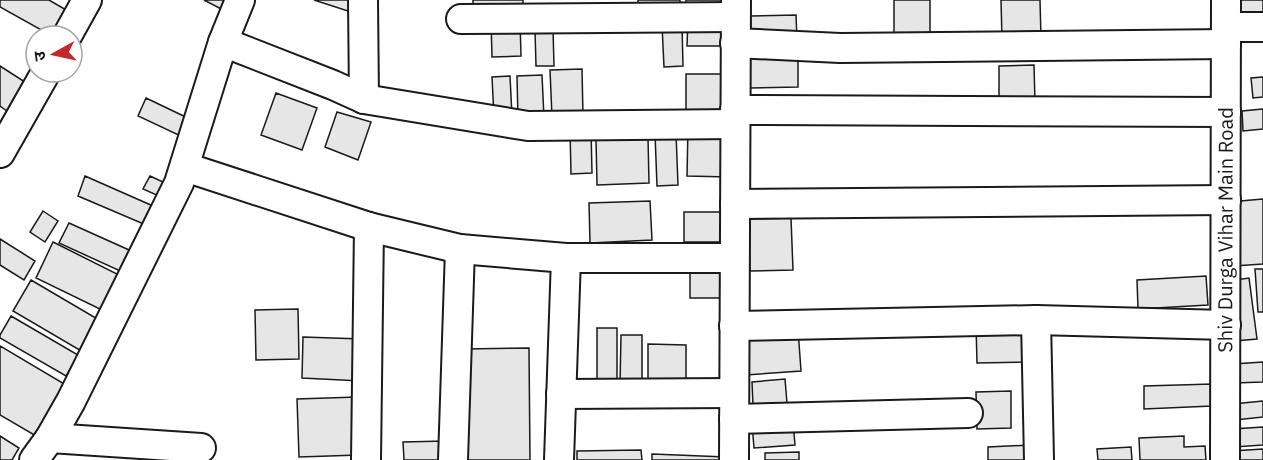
<svg xmlns="http://www.w3.org/2000/svg" width="1263" height="460" viewBox="0 0 1263 460" font-family="'IBM Plex Sans','Noto Sans Devanagari',sans-serif">
<style>
.building{fill:#e6e6e6;stroke:#1a1a1a;stroke-width:1.5}
.lines{fill:none;stroke-linecap:round;stroke-linejoin:round}
.minor-casing{stroke:#1a1a1a;stroke-width:32}
.minor{stroke:#fff;stroke-width:28}
.labels{text-anchor:middle;stroke-width:4.5;stroke-linejoin:round;paint-order:stroke}
.street-label{font-size:20px;fill:#1a1a1a;stroke:#fff}
</style>
<rect width="100%" height="100%" fill="#fff"/>
<path class="building" d="M0,0H49L68,11L54,36H52L0,7Z
M204,0H233L227,12Z
M314,0H351V12Z
M473,0H523V12L473,14Z
M638,0H680V9L638,10Z
M686,0H730L731,12H686Z
M894,0H930V38L894,39Z
M1001,0H1040L1041,38L1002,39Z
M1234,0H1263V13L1235,15Z
M796,15L797,40L752,38L750,16Z
M688,19L730,20V46H687Z
M520,20L521,56L492,57L491,21Z
M662,25H682L683,66L664,67Z
M553,29L554,66H536L535,30Z
M749,49L798,50V87L750,88Z
M1034,65L1035,102H999V66Z
M0,66L25,82L7,111L0,106Z
M582,69L583,116L552,117L550,70Z
M686,74H725L724,121H686Z
M542,75L544,118L518,119L517,76Z
M510,76L512,116L494,117L492,77Z
M1263,77V97L1253,98L1251,78Z
M276,93L317,108L302,150L261,135Z
M146,98L194,121L187,139L138,116Z
M1263,109V129L1243,131L1242,111Z
M337,112L371,122L358,160L325,147Z
M688,127L728,128L729,177L687,176Z
M591,129L592,173L571,174L570,130Z
M676,133L678,185L657,186L655,134Z
M648,137L649,183L597,185L596,139Z
M85,176L153,206L146,225L78,196Z
M150,176L176,188L170,201L143,189Z
M1263,199V264L1234,266L1229,202Z
M650,201L652,240L590,243L589,203Z
M43,211L58,221L45,242L30,232Z
M684,212H726V242H684Z
M791,218L793,270L750,271L748,219Z
M69,223L138,254L129,275L59,243Z
M0,239L35,261L24,280L0,265Z
M53,242L121,276L104,311L36,278Z
M690,266H726V298H690Z
M1255,269H1263V312H1258Z
M1206,276L1208,305L1138,309L1137,280Z
M1249,278L1257,339L1235,341L1228,281Z
M31,280L106,324L88,355L13,311Z
M298,309L299,359L256,360L255,310Z
M11,316L78,355L66,376L0,338V335Z
M976,325H1026V362L977,363Z
M597,328H617V381H597Z
M798,329L801,371L746,375L744,333Z
M621,335H642V385H620Z
M303,337L362,339L361,381L302,378Z
M648,344L686,345V385H648Z
M0,346L66,385L36,436L0,415Z
M529,348L530,460H466L465,349Z
M1263,362V382L1234,383L1233,364Z
M785,379L787,403L753,406L752,382Z
M1212,384V406L1144,409V386Z
M1011,391V428L977,429L976,392Z
M357,397L359,455L299,457L297,399Z
M1263,401V417L1235,420L1233,404Z
M793,422L795,445L754,448L752,424Z
M1263,427V445L1234,447L1233,429Z
M0,436L19,448L12,460H0Z
M1184,436V447L1205,446L1206,460H1140L1139,438Z
M445,441L446,460H404L403,442Z
M1031,445L1032,460H988V447Z
M1131,447L1132,460H1098L1097,449Z
M1263,449V460H1232V451Z
M641,450L642,460H577V451Z
M799,452V460H765V453Z
M652,454L726,457V460H652Z"/>
<g class="lines">
<defs>
<g id="minor">
<path d="M363,0L364,99"/>
<path d="M461,19L735,17"/>
<path d="M1226,27H1263"/>
<path d="M67,36L87,0"/>
<path d="M223,42L333,85L364,99L528,126L735,124"/>
<path d="M735,43L840,48L1226,44"/>
<path d="M735,110L1226,112"/>
<path d="M0,153L46,72"/>
<path d="M185,167L369,227L460,249L566,258H734"/>
<path d="M735,204L1226,200"/>
<path d="M1036,320L1039,460"/>
<path d="M734,326L1036,320L1226,325"/>
<path d="M561,394L734,393"/>
<path d="M734,419L968,413"/>
<path d="M50,438L201,448"/>
<path d="M34,460L50,438L71,401L179,183L223,42L240,0"/>
<path d="M366,460L369,227"/>
<path d="M453,460L460,249"/>
<path d="M559,460L566,258"/>
<path d="M734,460L736,0"/>
<path id="s1" d="M1225,460L1226,0"/>
</g>
</defs>
<use href="#minor" class="minor-casing"/>
<use href="#minor" class="minor"/>
</g>
<g class="labels">
<g class="street-label">
<text dy="7" stroke="none"><textPath href="#s1" startOffset="230">Shiv Durga Vihar Main Road</textPath></text>
</g>
</g>
<g transform="translate(54 54) rotate(262)"><circle r="28" fill="#ffffff" stroke="#a3a3a3" stroke-width="1.5"/>
<path d="M0-4.5L10 22L0 15L-10 22Z" fill="#c62828"/>
<text y="-9" font-size="16" font-weight="bold" text-anchor="middle" fill="#1a1a1a">उ</text>
</g>
</svg>
